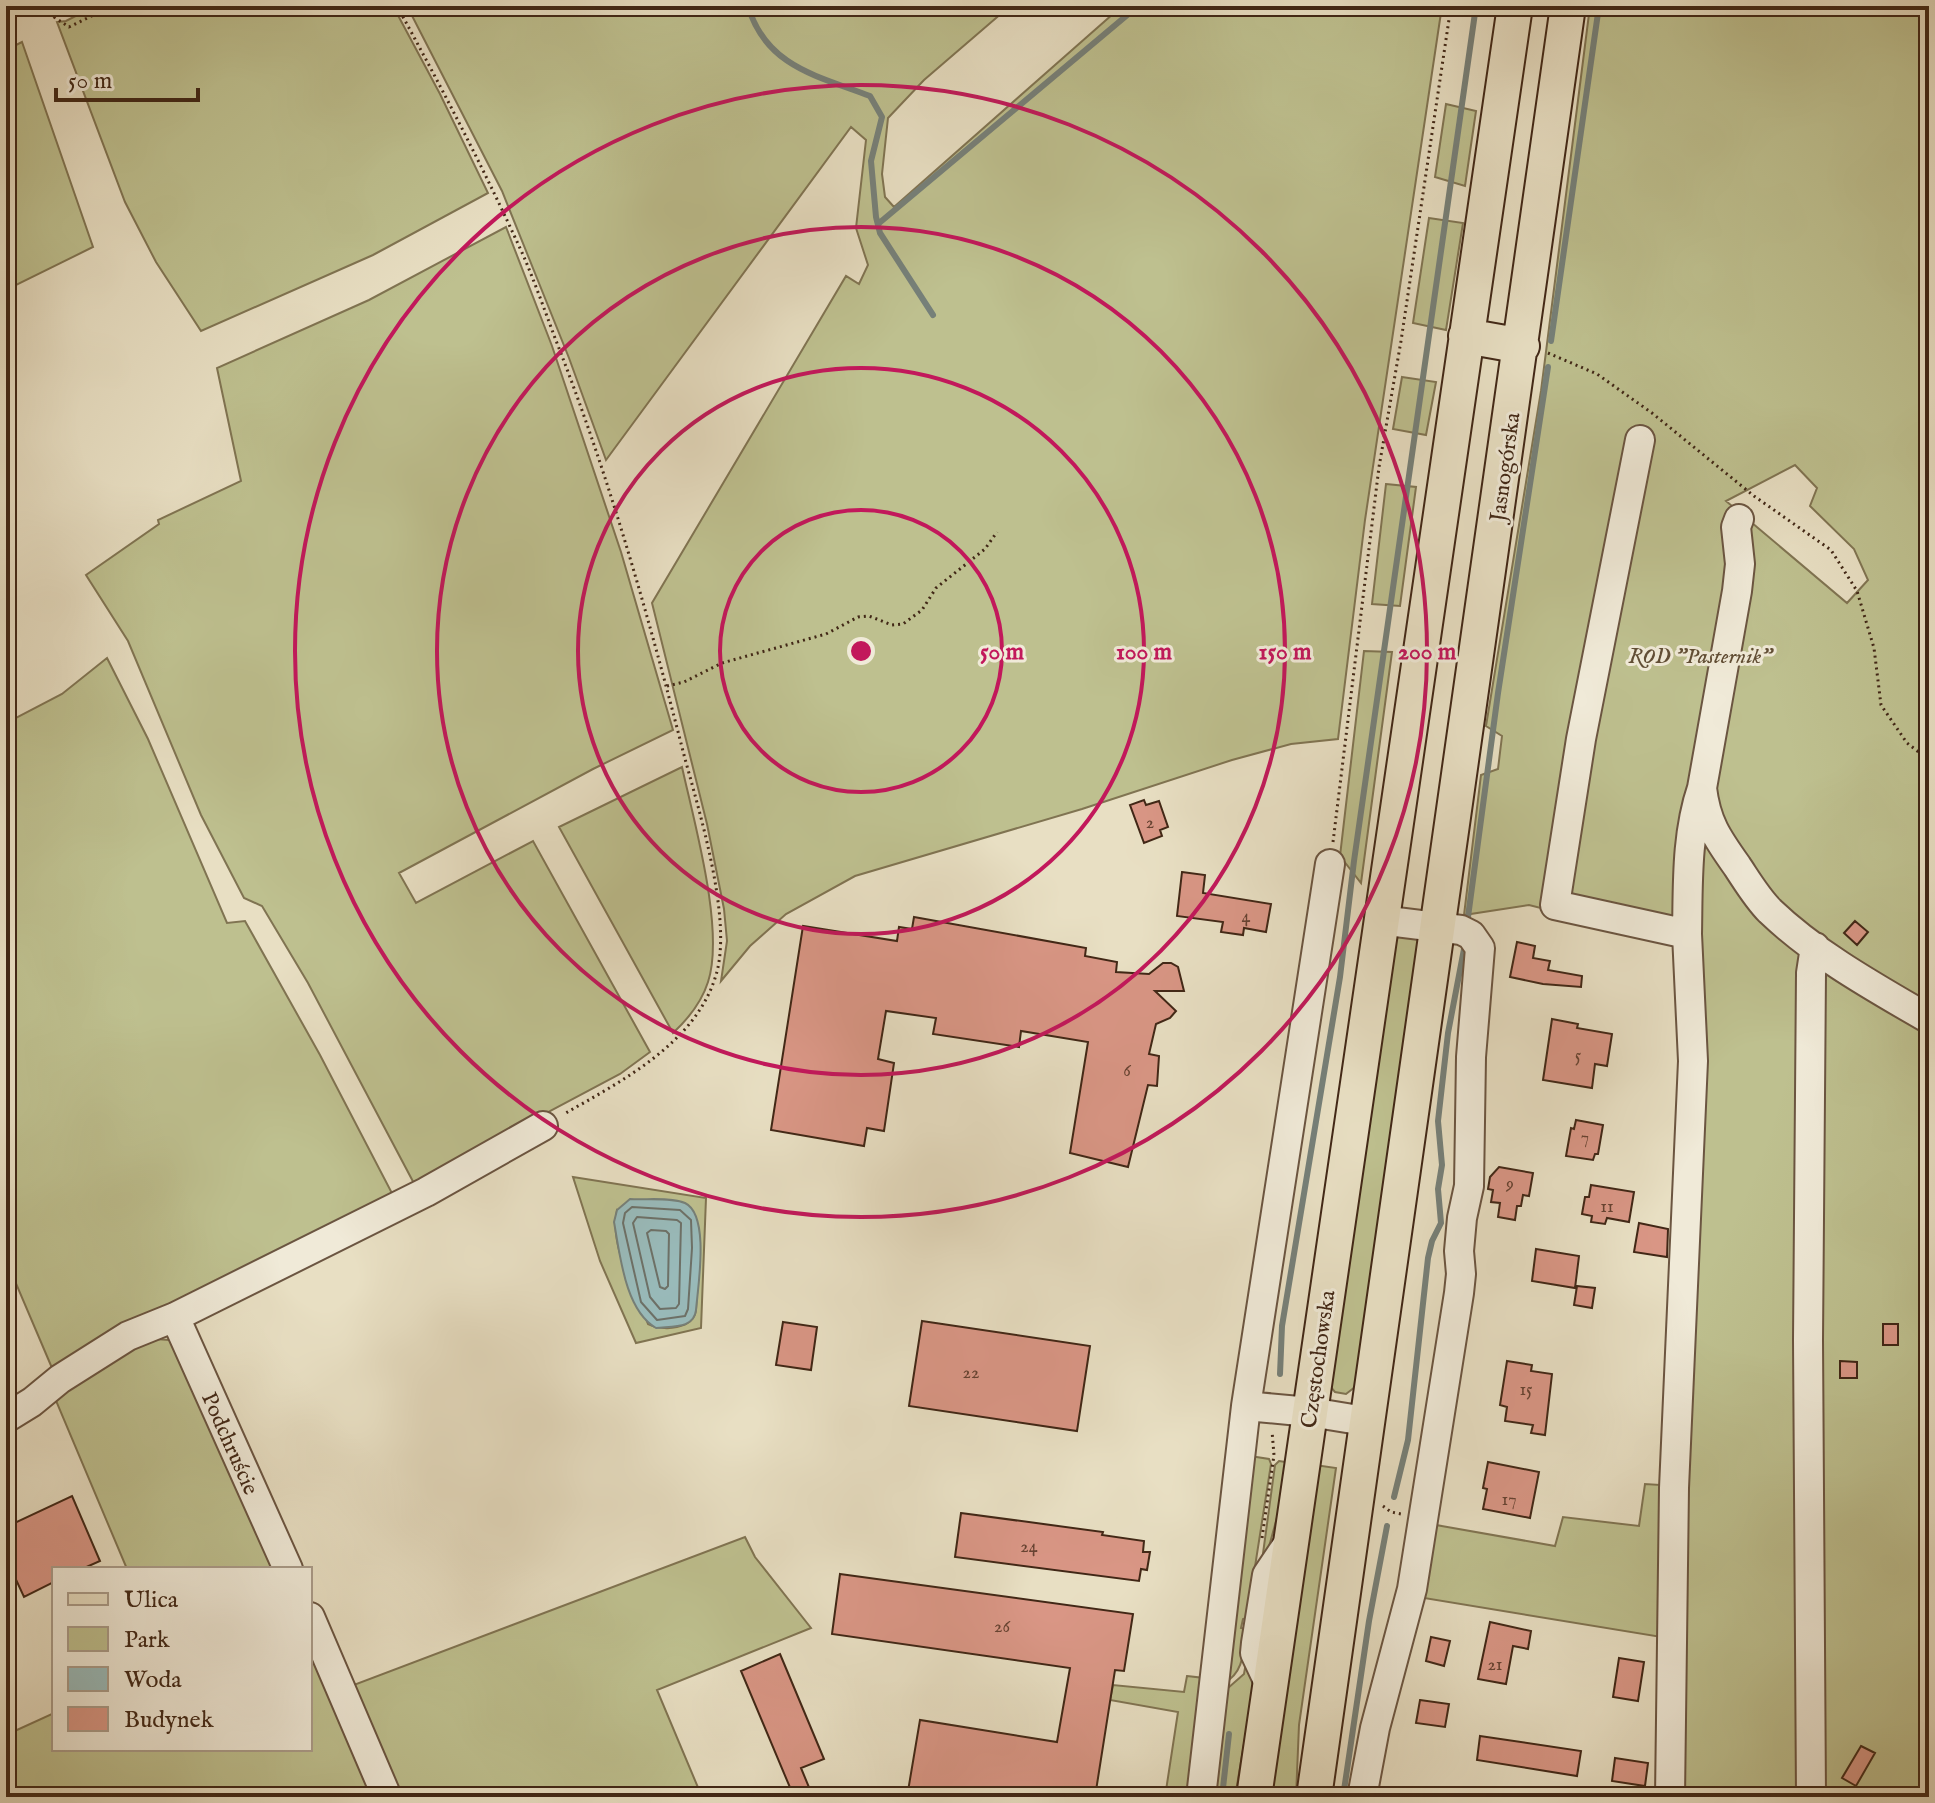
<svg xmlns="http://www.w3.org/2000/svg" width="1935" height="1803" viewBox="0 0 1935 1803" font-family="'IM FELL English',serif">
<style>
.green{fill:#bec08f;stroke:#807452;stroke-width:2;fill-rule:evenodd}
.water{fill:#9bb;stroke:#768079;stroke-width:2}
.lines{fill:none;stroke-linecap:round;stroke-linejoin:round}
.shore{stroke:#6d7168;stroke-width:2}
.stream{stroke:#768079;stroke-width:6}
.building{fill:#d99685;stroke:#412716;stroke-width:2}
.minor-casing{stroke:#6b5541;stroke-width:32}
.major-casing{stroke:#412716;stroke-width:38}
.path{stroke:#412716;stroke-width:3;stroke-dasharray:2 4;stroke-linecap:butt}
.minor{stroke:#f0ead8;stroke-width:28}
.major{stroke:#e8dfc3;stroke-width:34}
.ring{fill:none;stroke:#c2185b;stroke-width:4}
.labels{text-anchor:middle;stroke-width:6;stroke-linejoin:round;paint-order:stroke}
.number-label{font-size:18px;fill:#674332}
.street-label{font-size:22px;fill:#412716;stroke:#f0ead8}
.park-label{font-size:22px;font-style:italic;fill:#604d34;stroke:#f0ead8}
.centre{fill:#c2185b;stroke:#f0ead8;stroke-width:4}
.ring-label{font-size:24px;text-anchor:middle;font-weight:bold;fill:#c2185b;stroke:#f0ead8;stroke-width:6;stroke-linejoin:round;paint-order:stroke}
</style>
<rect width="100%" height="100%" fill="#e8dfc3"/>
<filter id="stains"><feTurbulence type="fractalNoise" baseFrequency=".0025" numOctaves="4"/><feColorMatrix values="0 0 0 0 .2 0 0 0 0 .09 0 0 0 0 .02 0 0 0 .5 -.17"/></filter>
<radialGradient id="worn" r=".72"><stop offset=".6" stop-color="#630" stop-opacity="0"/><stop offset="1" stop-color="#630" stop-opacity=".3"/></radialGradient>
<path class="green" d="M95,6H393L440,94L488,193L373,255L201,331L156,262L125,202L57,22L66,21Z
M407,6H1010L924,80L888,118L882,174L885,197L894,207L1122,6H1442L1365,520L1338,739L1291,744L1232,760L1082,809L855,876L786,914L750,946L721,981L727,941L724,909L707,824L652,603L846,276L859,284L868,265L856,228L866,140L851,127L606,460L569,358L502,191Z
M1459,6H1494L1493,16L1458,13Z
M1590,6H1929V1797H1672L1674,1639L1418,1597L1436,1525L1555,1546L1563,1517L1639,1526L1645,1484L1676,1486L1680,943L1529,905L1464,915L1481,775L1498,769L1502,736L1486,726L1541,391ZM1795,465L1817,488L1810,506L1854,549L1868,580L1847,603L1726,501Z
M22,42L93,247L6,290V57L12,53L10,48Z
M1446,104L1476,111L1465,186L1435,177Z
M1429,218L1463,223L1446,330L1413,323Z
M506,227L552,346L621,552L673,730L593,769L399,873L416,903L533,841L650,1052L620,1074L533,1120L417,1189L308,983L262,906L244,898L201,815L128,641L86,575L159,524L158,520L241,481L217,368L369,300Z
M1402,377L1436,382L1426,435L1393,429Z
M1386,484L1416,487L1400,606L1372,604Z
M1364,651L1392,652L1361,883L1340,856Z
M107,658L148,739L227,923L245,921L320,1055L395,1199L55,1375L6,1260V723L62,694Z
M682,767C694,822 725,930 708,982C702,1001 687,1020 673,1033L559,827Z
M1401,936L1421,938L1355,1387L1346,1394L1335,1392L1329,1385L1396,938Z
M573,1177L706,1198L701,1328L636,1343L600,1261ZM617,1210L700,1248L696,1310C694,1329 663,1332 648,1324C635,1290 609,1247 617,1210Z
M142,1338L169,1340L191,1359L279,1569H127L54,1396Z
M1250,1456L1269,1459L1271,1464L1247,1618L1243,1619L1241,1628L1246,1629C1243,1650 1245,1672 1224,1683Z
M1279,1461L1292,1463L1259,1583L1275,1465Z
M1315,1465L1336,1468L1299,1725L1296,1797H1267Z
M745,1537L755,1557L811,1628L657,1690L702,1797H399L351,1686Z
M310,1643L369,1784L365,1790L348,1797H6V1735L54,1713V1749H310Z
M1249,1645L1254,1685L1235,1797H1214L1228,1688L1244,1674Z
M1187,1676L1204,1678L1190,1797H1165L1178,1712L1110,1700L1113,1685L1184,1692Z"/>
<path class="water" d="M630,1199C646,1200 671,1197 685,1203C710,1215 698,1286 696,1310C694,1329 672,1326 656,1328C625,1310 620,1255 614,1222L617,1210Z"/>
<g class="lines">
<path class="shore" d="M632,1207L680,1210L691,1220L692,1248L688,1309L685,1316L657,1320L641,1302L623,1223L625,1213Z
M637,1217L677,1220L681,1223L679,1304L676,1308L660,1309L650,1297L633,1223Z
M651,1230L666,1231L669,1234L668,1286L665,1289L660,1287L647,1233Z"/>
<path class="stream" d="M748,6C766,67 818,76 870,96L882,117L871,161L876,217L880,233L933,315
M878,224L1138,6
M1551,341L1599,6
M1468,917L1498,693L1548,367
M1280,1374L1282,1326L1340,977L1354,861L1476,6
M1394,1497L1408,1440L1428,1258L1432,1241L1441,1223L1438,1189L1442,1165L1438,1121L1448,1033L1464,949
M1222,1797L1229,1734
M1343,1797L1369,1621L1387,1526"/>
</g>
<path class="building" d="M1144,800L1146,805L1159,801L1168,827L1160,830L1162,836L1144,843L1130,805Z
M1182,872L1205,875L1203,893L1271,904L1266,932L1244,928L1243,935L1221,932L1223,922L1177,916Z
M914,917L1086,948L1085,956L1117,962L1116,972L1149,974L1163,963H1171L1178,967L1184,991H1155L1176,1011L1170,1018L1156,1024L1149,1054L1159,1056L1157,1086L1148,1085L1128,1167L1070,1153L1088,1042L1021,1031L1019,1047L933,1034L936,1018L886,1011L878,1059L894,1063L884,1131L867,1128L864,1146L771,1130L803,926L897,941L899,927L912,929Z
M1855,921L1868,932L1857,945L1844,933Z
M1517,942L1535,946L1533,958L1550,961L1548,970L1582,976L1581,987L1543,984L1510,977Z
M1552,1019L1578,1024L1577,1028L1612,1034L1607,1066L1595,1064L1592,1088L1543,1080Z
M1576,1120L1603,1125L1598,1154H1595L1593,1160L1566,1156L1571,1128L1574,1129Z
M1499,1167L1533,1173L1529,1196L1523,1195L1521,1206H1517L1515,1220L1498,1217L1500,1203L1491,1202L1493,1190L1488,1189L1490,1177Z
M1591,1185L1634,1192L1629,1222L1607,1218L1605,1224L1591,1222L1592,1216L1582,1214L1585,1197H1589Z
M1639,1223L1668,1229L1667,1257L1634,1252Z
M1536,1249L1579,1256L1575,1288L1532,1281Z
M1577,1286L1595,1288L1592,1308L1574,1305Z
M922,1321L1090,1346L1077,1431L909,1406Z
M783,1322L817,1327L811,1370L776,1365Z
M1883,1324H1898V1345H1883Z
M1507,1361L1532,1365L1531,1371L1552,1374L1545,1435L1531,1433L1533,1425L1505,1421L1507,1407L1500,1405Z
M1840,1361L1857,1362V1378H1840Z
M1488,1462L1539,1472L1530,1518L1483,1509L1487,1489L1483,1488Z
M72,1496L100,1561L82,1569H54V1582L24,1597L6,1558V1527Z
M961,1513L1103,1532L1102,1535L1144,1541L1143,1552H1150L1147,1570L1141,1569L1139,1581L955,1557Z
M840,1574L1133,1614L1124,1671L1115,1670L1095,1797H907L920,1720L1057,1742L1070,1668L832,1634Z
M1490,1622L1531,1631L1528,1649L1513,1646L1506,1684L1478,1679Z
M1431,1637L1450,1641L1444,1666L1426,1661Z
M780,1654L824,1759L801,1768L813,1797H794L741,1671Z
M1619,1658L1644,1662L1638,1701L1613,1697Z
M1420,1700L1449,1704L1445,1727L1416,1723Z
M1480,1736L1581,1751L1577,1776L1477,1760Z
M1861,1746L1875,1753L1856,1786L1842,1778Z
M1615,1758L1648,1763L1645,1786L1612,1781Z"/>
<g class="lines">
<defs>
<path id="minor" d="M1640,440L1581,739L1555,905L1687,934C1688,885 1686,835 1702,788
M1739,519L1736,527L1740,564L1737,591L1702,788C1706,822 1717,838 1737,866C1747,881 1757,898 1770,911C1816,955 1874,987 1929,1019
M175,1317L288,1569
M1246,1406L1310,1412L1365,1421
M6,1418L32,1402L60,1379L128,1336L175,1317L426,1192L543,1126
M310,1617L387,1797
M1270,1685L1255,1653L1256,1643L1267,1575L1290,1541
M1201,1797L1246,1406L1330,864
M1362,1797L1375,1728L1412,1589L1459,1293L1461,1274L1459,1251L1462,1218L1469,1186L1471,1057L1480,948L1471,935L1461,930L1380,920
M1670,1797L1674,1488L1693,1061L1687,934
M1811,1797L1808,1340L1811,973L1815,947"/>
<path id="major" d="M1466,336L1522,346
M1254,1797L1515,6
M1314,1797L1568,6"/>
</defs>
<use href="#minor" class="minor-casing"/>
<use href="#major" class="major-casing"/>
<path class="path" d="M49,6L54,17L69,27L112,6
M397,6C442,88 485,171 524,257C535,283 545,311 555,338C608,473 648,614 684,755C699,811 733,920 716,975C696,1043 622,1081 564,1114
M1548,353L1597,374L1652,413L1754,496L1831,550L1857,591L1874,648L1881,705L1907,743L1929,760
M667,686L684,682L722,663L826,634L858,617L869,616L892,625L903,624L922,610L936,588L985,549L997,532
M1333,842L1379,467L1401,341L1451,6
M1383,1506L1391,1512L1401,1514
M1262,1538L1274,1455L1272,1431"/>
<use href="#minor" class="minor"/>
<use href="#major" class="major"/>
</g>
<g class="ring">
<circle cx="861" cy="651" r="141"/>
<circle cx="861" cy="651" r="283"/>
<circle cx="861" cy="651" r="424"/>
<circle cx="861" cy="651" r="566"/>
</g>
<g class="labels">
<g class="number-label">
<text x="1150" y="828">2</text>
<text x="1246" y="922">4</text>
<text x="1578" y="1061">5</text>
<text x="1127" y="1076">6</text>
<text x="1585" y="1143">7</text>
<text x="1510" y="1189">9</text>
<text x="1607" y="1212">11</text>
<text x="971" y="1378">22</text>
<text x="1526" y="1395">15</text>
<text x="1509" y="1505">17</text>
<text x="1029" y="1552">24</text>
<text x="1002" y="1632">26</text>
<text x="1495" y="1670">21</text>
</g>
<g class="street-label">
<text transform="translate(1504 467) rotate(-82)" y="8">Jasnogórska</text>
<text transform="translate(1317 1359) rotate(-82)" y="8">Częstochowska</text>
<text transform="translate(231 1443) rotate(66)" y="8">Podchruście</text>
</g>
<g class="park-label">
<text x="1700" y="663">ROD "Pasternik"</text>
</g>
</g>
<circle cx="861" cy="651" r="12" class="centre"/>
<g class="ring-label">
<text x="1002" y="659">50 m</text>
<text x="1144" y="659">100 m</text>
<text x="1285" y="659">150 m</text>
<text x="1427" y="659">200 m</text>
</g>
<rect width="1935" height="1803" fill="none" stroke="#e8dfc3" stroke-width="32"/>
<rect x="8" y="8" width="1919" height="1787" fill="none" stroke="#412716" stroke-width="4"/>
<rect x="16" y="16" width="1903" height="1771" fill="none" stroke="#412716" stroke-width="2"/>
<rect x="52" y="1567" width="260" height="184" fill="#f0ead8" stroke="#aa9c8a" stroke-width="2"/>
<rect x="68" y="1593" width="40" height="12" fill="#e8dfc3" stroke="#aa9c8a" stroke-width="2"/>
<text x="124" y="1607" font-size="24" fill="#412716">Ulica</text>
<rect x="68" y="1627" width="40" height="24" fill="#bec08f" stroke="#aa9c8a" stroke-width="2"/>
<text x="124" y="1647" font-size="24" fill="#412716">Park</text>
<rect x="68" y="1667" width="40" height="24" fill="#99bbbb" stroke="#aa9c8a" stroke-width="2"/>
<text x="124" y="1687" font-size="24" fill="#412716">Woda</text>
<rect x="68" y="1707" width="40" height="24" fill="#d99685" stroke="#aa9c8a" stroke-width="2"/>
<text x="124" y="1727" font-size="24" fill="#412716">Budynek</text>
<path d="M56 88v12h142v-12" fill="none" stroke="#412716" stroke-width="4"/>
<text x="68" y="88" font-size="24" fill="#412716" stroke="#f0ead8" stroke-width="6" paint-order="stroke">50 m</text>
<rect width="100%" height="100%" filter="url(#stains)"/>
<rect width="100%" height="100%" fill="url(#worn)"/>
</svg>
